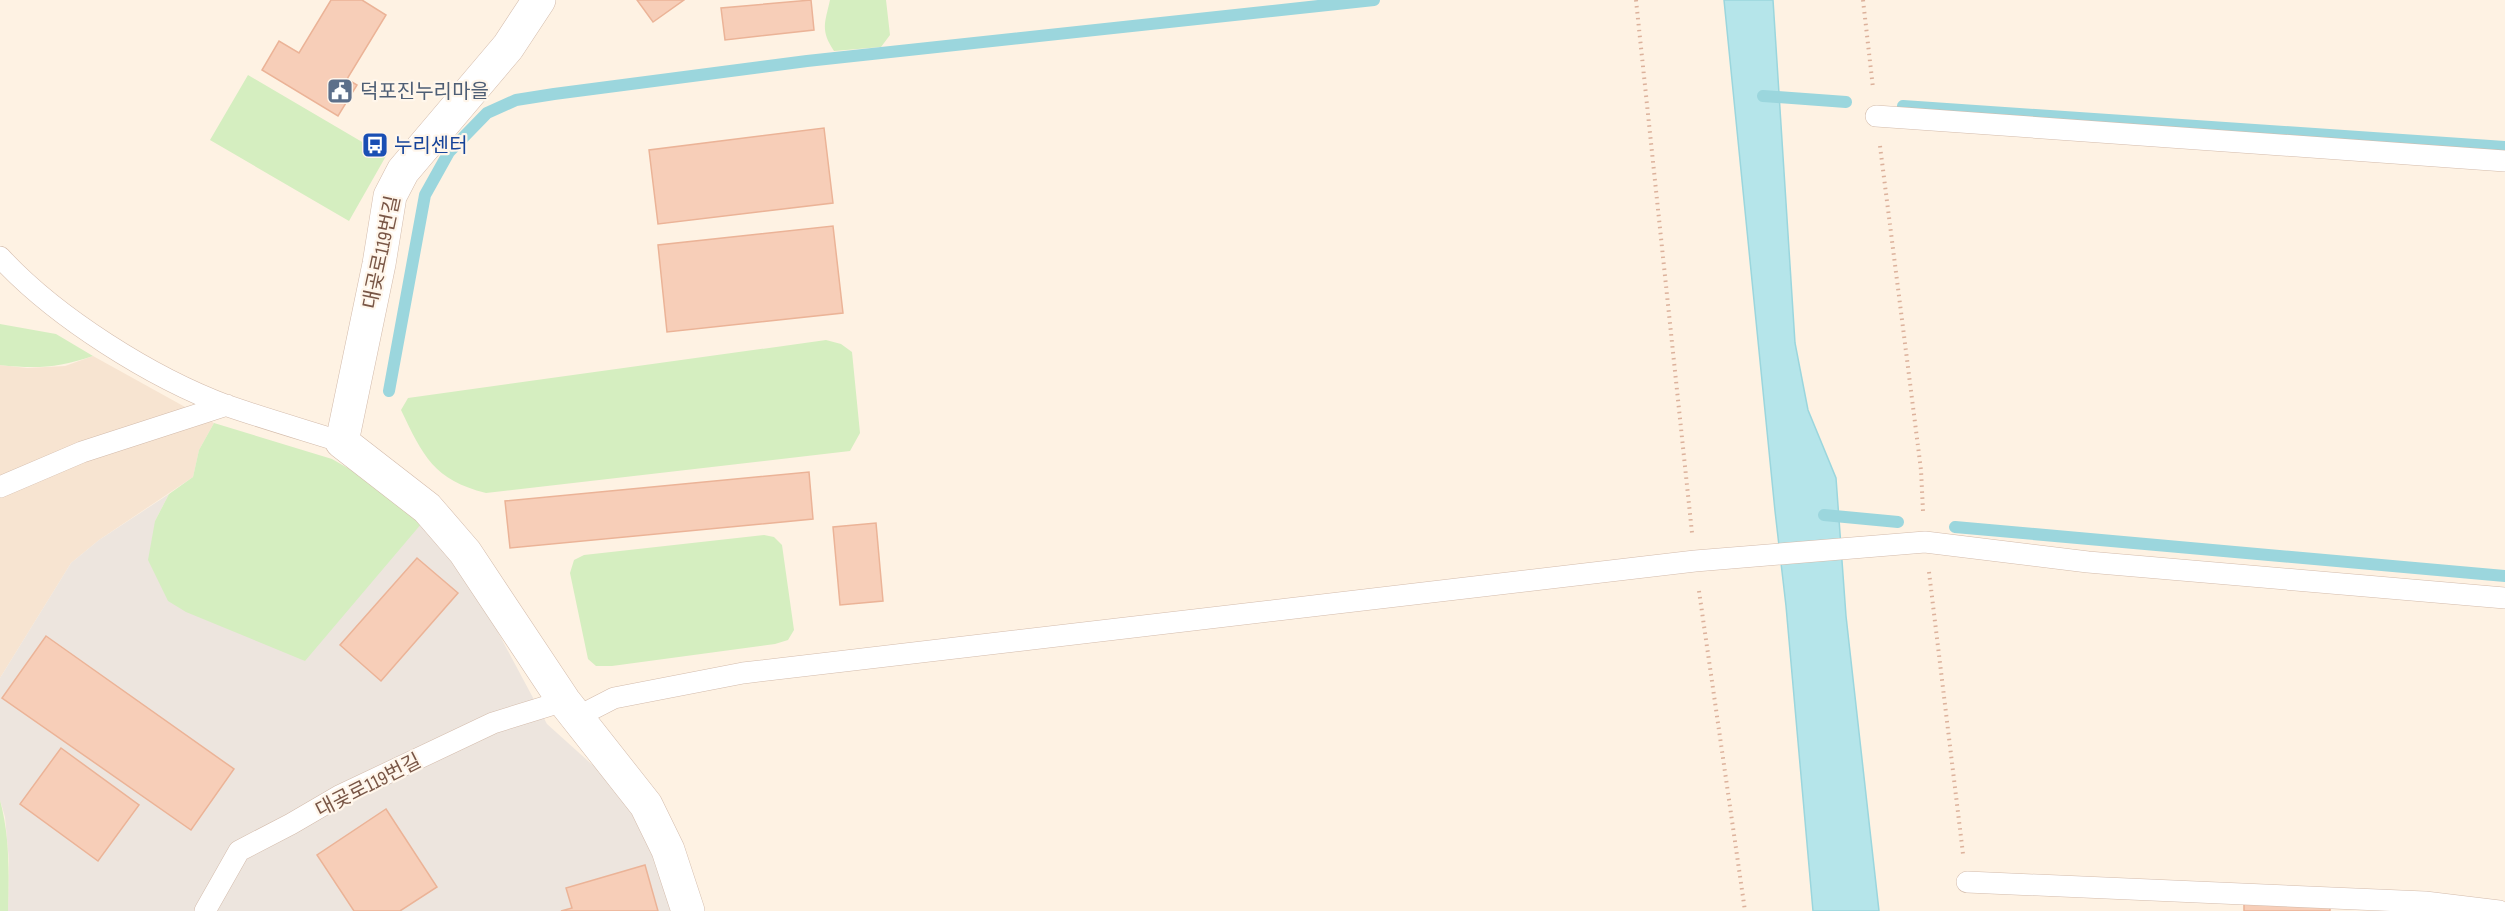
<svg xmlns="http://www.w3.org/2000/svg" width="2505" height="911" viewBox="0 0 2505 911" font-family="'Sofia Sans Condensed','Noto Sans KR',sans-serif">
<style>
.residential{fill:#f7e4d1}
.industrial{fill:#ede5de}
.green{fill:#d5eec0}
.water{fill:#b5e5ea;stroke:#9bd6dd;stroke-width:1.5}
.lines{fill:none;stroke-linecap:round;stroke-linejoin:round}
.stream{stroke:#9bd6dd;stroke-width:12}
.building{fill:#f7ceb8;stroke:#ebb397;stroke-width:1.5}
.lane-casing{stroke:#d3bbab;stroke-width:22}
.street-casing{stroke:#d3bbab;stroke-width:34}
.path{stroke:#dcb19b;stroke-width:4;stroke-dasharray:1.5 4.5;stroke-linecap:butt}
.lane{stroke:#fff;stroke-width:21}
.street{stroke:#fff;stroke-width:33}
.labels{text-anchor:middle;stroke-width:4.5;stroke-linejoin:round;paint-order:stroke}
.service-label{font-size:20px;fill:#4e5e75;stroke:#fff6eb;text-anchor:start}
.transit-label{font-size:20px;fill:#164399;stroke:#fff6eb;text-anchor:start}
.street-label{font-size:20px;fill:#795646;stroke:#fff6eb}
</style>
<rect width="100%" height="100%" fill="#fef2e3"/>
<path class="residential" d="M93,356L214,423L199,450L193,477L99,540L71,563L0,678V365L27,368L65,366Z"/>
<path class="industrial" d="M169,494L155,521L422,523L452,546L547,724L617,787L650,826L673,911H8L9,861L5,817L0,800V678L71,563L99,540Z"/>
<path class="green" d="M830,0H886L890,35L881,47L834,51C820,30 825,23 830,0Z
M248,75L386,156L349,221L210,140Z
M0,324L56,334L93,356C58,368 36,369 0,365Z
M826,340L841,344L852,352L860,433L850,451L486,493C434,480 423,456 401,410L408,398Z
M214,423L332,459L376,484L422,523L305,661L186,612L168,601L148,560L155,521L169,494L193,477L199,450Z
M764,535L774,537L782,545L794,630L788,640L775,644L612,666H596L588,659L570,573L574,560L584,555Z
M0,800C10,837 9,874 8,911H0Z"/>
<path class="water" d="M1724,0H1773L1795,343L1808,410L1836,478L1846,616L1879,911H1813L1786,606L1775,511Z"/>
<g class="lines">
<path class="stream" d="M1763,96L1846,102
M1903,106L2505,147
M389,391L425,195L449,152L487,113L516,100L554,94L807,61L1374,0
M1824,515L1898,522
M1955,527L2505,576"/>
</g>
<path class="building" d="M331,0H362L386,15L347,79L357,85L338,116L262,70L279,41L299,53Z
M637,0H684L653,22Z
M811,0L814,30L725,40L721,8Z
M824,128L833,203L658,224L649,150Z
M833,226L843,313L667,332L658,245Z
M809,472L813,519L510,548L505,501Z
M876,523L883,601L840,605L833,527Z
M417,558L458,593L381,681L340,645Z
M46,636L234,769L191,830L2,698Z
M61,748L139,805L98,861L20,804Z
M386,809L437,887L400,911H354L317,855Z
M645,865L658,911H561L572,908L566,888Z
M2244,903L2330,905V911H2244Z"/>
<g class="lines">
<defs>
<path id="lane" d="M1876,116L2505,161
M0,257C55,317 152,378 228,406C266,419 304,430 342,442
M0,487L82,452L227,405
M577,717L614,698L743,673L1695,561L1925,542L2088,562L2505,598
M1967,882L2425,902L2499,911
M205,911L239,851L291,824L339,796L493,723L564,701"/>
<path id="street" d="M539,0L508,47L403,171L390,196L379,264L342,442L427,508L465,552L564,701L646,805L668,850L688,911"/>
</defs>
<use href="#lane" class="lane-casing"/>
<use href="#street" class="street-casing"/>
<path class="path" d="M1636,0L1692,533
M1863,0L1873,88
M1880,146L1921,470L1923,511
M1929,572L1963,854
M1699,591L1745,911"/>
<use href="#lane" class="lane"/>
<use href="#street" class="street"/>
</g>
<defs>
<symbol id="civic-square" viewBox="-11 -11 22 22"><rect x="-9" y="-9" width="18" height="18" rx="4" fill="#5c6f8a" stroke="#fff6eb"/><path d="M-.6-6.5H3V-4.5H.6V-3L4-1V1h2V6H-6V1h2V-1L-.6-3ZM-1.2 2.5V6h2.4V2.5Z" fill="#fff"/></symbol>
<symbol id="bus-square" viewBox="-11 -11 22 22"><rect x="-9" y="-9" width="18" height="18" rx="4" fill="#1a4fb4" stroke="#fff6eb"/><path d="M-5-6H5V4H4V6H2V4H-2V6H-4V4H-5ZM-3.5-4V0h7V-4ZM-3.5 1.2v1.5H-2V1.2ZM2 1.2v1.5H3.5V1.2Z" fill="#fff"/></symbol>
</defs>
<g fill-rule="evenodd">
<use href="#civic-square" x="325" y="76" width="30" height="30"/>
<use href="#bus-square" x="360" y="130" width="30" height="30"/>
</g>
<g class="labels">
<g class="service-label">
<text x="360" y="98">덕포진누리마을</text>
</g>
<g class="transit-label">
<text x="394" y="152">누리센터</text>
</g>
<g class="street-label">
<text transform="translate(381 252) rotate(-78)" y="7">대곶로119번길</text>
<text transform="translate(368 785) rotate(-27)" y="7">대곶로119번길</text>
</g>
</g>
</svg>
